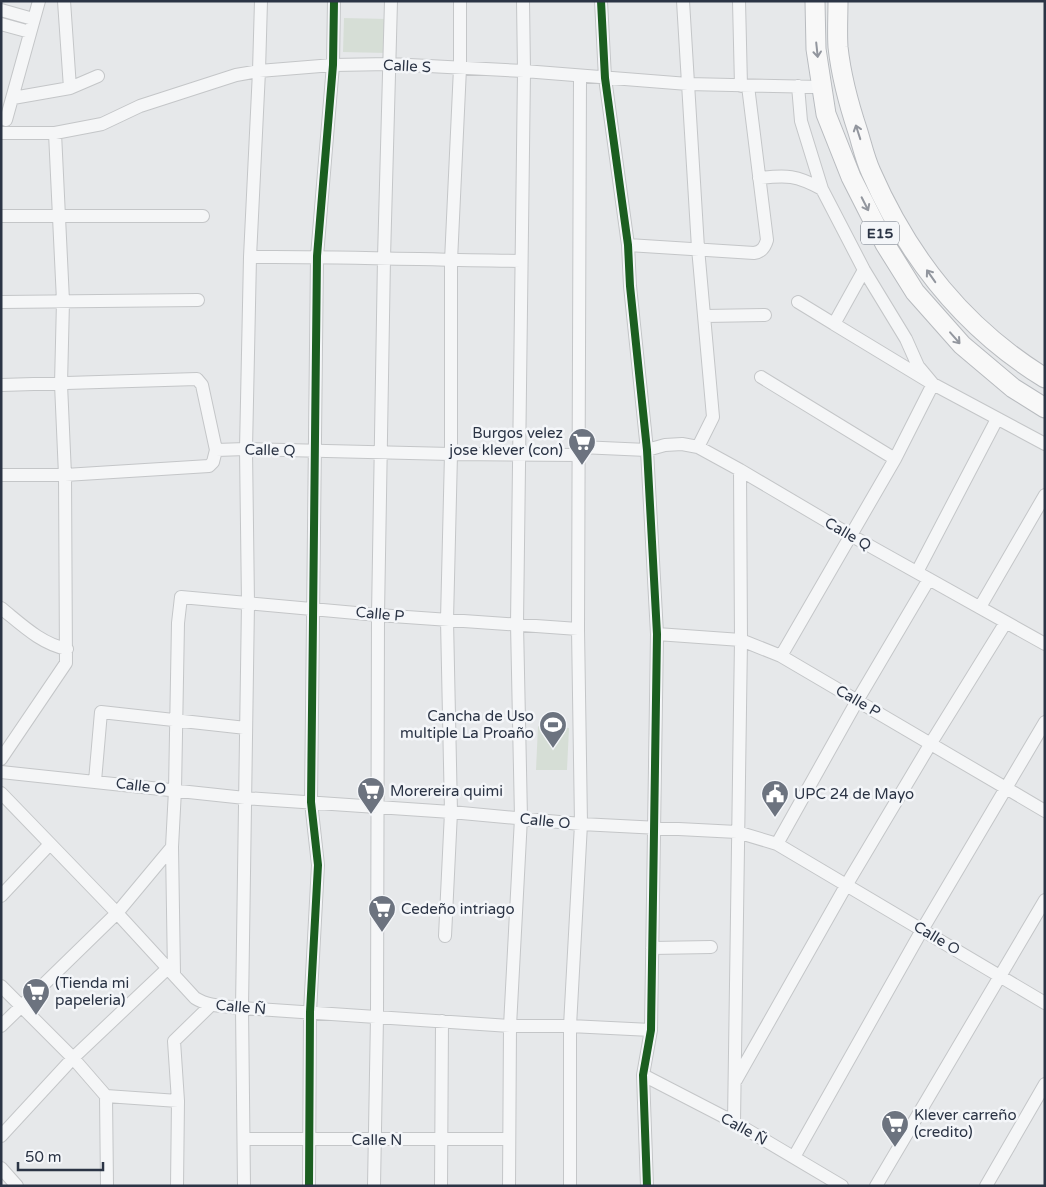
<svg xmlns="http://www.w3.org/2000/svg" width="1046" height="1187" viewBox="0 0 1046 1187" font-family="'Varela Round',sans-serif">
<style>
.green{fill:#d6ded6}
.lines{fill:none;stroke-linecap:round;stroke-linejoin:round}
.minor-casing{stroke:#c4c6c8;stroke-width:14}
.highway-casing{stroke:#b8bbbf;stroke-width:21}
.minor{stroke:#f5f6f7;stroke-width:12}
.highway{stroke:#f8f8f8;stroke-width:19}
.cycleway-casing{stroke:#f4f6f9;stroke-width:11}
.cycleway{stroke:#1b5e20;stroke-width:8}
.oneway{stroke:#92969e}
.labels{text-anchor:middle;stroke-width:5;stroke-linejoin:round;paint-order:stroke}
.shield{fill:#f4f6f9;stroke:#676e7b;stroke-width:1}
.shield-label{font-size:14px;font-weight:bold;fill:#2b3445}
.street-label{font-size:15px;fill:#2b3445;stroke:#f4f6f9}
.poi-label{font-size:15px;fill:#2b3445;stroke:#f4f6f9;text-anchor:start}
</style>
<rect width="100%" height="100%" fill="#e6e8ea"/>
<path class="green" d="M344,18L387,19L386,53L343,52Z
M538,726L569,728L567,770H536Z"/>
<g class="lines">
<defs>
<path id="minor" d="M64,1L70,88
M601,1L605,78L628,245L630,286L647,450L657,634L651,1030L643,1075L647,1186
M683,1L698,248L713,417L698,447
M739,1L741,86
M1,10L33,19
M1,24L30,32
M13,98L70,88L98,76
M6,120L39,1
M1,133H55L102,124L140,106L236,75L259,71L333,65L390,64L524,71L688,84L822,87
M759,178C787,175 796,175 822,189
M1,216H203
M628,245L754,253C762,252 765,247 767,240L748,86
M250,257C340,256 430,260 521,261
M864,270L834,324L933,384L1045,444
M1,302L198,300
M798,302L834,324
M705,316L765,315
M761,377L895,459
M1,385L197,379L202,385L216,450L213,462L209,466L65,475H1
M580,447L647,450L665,445L682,444L698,447L740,470L852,536L1045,644
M216,450L246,449L451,454L580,455
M917,572L997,419
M980,607L1045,495
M1,608C21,624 41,644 67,649
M657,634L741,640L781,656L1045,811
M781,656L895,459L933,384L918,366L906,339L864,270L822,189L801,121L798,86
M1,759L66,663L65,475L61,384L63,301L55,133
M1,772L245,798L451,812L581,824L737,832L777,844L1045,1003
M95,781L101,712L246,728
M1,793L117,913L195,998C209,1007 226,1006 242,1008L510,1026H570L651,1030
M777,844L857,701L929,579
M1,896L50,844
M445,936L451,812L447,620L451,454V261L460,68V1
M652,948L711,947
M174,974L172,847L175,790L178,623L181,597L378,615L578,629
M1,986L73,1058L106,1096L178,1101
M1,1026L117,913L172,847
M643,1075L734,1122L842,1186
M736,1080L847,884L931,743L1006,622
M106,1096L107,1186
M734,1122L741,640L740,470
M1,1136L73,1058L168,968
M245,1139H509
M794,1157L922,930L1045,722
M1,1168L17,1186
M177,1186L178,1101L174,1041L211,1005
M244,1186L242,1008L248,603L246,449L250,257L259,71L261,1
M309,1186L310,1012L318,865L311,802L317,256L333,65L334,1
M374,1186L377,1017L378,615L384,258L391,1
M441,1186L442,1021
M509,1186L510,1026L521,818L517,624L524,71L523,1
M570,1186V1026L581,824L578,629L580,76
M876,1186L1045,900
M986,1186L1045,1084"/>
<path id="highway" d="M815,1L816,49L826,114L851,177L885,244L915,292L962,345L1013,388L1045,408
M838,1C838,16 837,32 838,47C841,75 849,105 858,132C862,145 865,159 871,172C909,259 964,328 1045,378"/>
</defs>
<use href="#minor" class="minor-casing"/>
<use href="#highway" class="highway-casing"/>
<use href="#minor" class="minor"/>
<use href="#highway" class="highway"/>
<defs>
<path id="cycleway" d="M601,1L605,78L628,245L630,286L647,450L657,634L651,1030L643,1075L647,1186
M309,1186L310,1012L318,865L311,802L317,256L333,65L334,1"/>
</defs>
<use href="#cycleway" class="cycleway-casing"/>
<use href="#cycleway" class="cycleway"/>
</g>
<defs><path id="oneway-shaft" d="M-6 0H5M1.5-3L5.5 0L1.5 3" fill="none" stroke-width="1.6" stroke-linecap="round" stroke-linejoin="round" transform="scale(1.25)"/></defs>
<g class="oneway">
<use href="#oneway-shaft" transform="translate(817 50) rotate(84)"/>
<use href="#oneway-shaft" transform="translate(858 132) rotate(-108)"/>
<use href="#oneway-shaft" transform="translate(865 204) rotate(63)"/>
<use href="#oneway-shaft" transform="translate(931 276) rotate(-125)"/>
<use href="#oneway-shaft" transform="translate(955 338) rotate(49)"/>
</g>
<defs>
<symbol id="supermarket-pin" viewBox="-11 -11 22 30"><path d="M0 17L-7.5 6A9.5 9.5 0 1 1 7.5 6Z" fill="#6c737f" stroke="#f4f6f9"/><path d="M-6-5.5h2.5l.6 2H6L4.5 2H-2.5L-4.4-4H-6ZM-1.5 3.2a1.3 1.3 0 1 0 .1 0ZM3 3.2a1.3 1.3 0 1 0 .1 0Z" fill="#fff"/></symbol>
<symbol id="stadium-pin" viewBox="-11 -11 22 30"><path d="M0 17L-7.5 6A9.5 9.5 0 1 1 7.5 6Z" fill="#6c737f" stroke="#f4f6f9"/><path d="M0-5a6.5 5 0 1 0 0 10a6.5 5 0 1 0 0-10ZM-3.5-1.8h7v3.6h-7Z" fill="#fff"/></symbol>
<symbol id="civic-pin" viewBox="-11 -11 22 30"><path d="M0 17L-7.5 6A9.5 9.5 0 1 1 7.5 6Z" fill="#6c737f" stroke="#f4f6f9"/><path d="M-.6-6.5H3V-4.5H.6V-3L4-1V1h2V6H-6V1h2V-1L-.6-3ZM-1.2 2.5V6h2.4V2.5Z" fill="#fff"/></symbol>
</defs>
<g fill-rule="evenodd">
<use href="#supermarket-pin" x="566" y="426" width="32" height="43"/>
<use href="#stadium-pin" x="537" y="709" width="32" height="43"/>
<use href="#supermarket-pin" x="355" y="775" width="32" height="43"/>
<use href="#civic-pin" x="759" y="778" width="32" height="43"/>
<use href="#supermarket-pin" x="366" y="893" width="32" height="43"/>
<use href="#supermarket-pin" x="20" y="976" width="32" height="43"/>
<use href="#supermarket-pin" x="879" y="1108" width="32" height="43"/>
</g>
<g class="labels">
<rect class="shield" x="861" y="221.5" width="38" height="23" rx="4"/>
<g class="shield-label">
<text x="880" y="238">E15</text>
</g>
<g class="street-label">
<text transform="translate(407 66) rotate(3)" y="5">Calle S</text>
<text transform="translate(270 450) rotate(1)" y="5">Calle Q</text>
<text transform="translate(848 534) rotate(30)" y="5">Calle Q</text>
<text transform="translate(380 614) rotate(5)" y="5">Calle P</text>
<text transform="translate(858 701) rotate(30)" y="5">Calle P</text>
<text transform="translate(141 786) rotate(7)" y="5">Calle O</text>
<text transform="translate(545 821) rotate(6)" y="5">Calle O</text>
<text transform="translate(937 938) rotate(31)" y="5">Calle O</text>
<text transform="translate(241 1007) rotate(5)" y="5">Calle Ñ</text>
<text transform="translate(744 1129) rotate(29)" y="5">Calle Ñ</text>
<text x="377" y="1145">Calle N</text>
</g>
<g class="poi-label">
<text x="563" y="438" text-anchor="end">Burgos velez<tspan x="563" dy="17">jose klever (con)</tspan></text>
<text x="534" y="721" text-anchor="end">Cancha de Uso<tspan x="534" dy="17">multiple La Proaño</tspan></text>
<text x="390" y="796">Morereira quimi</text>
<text x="794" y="799">UPC 24 de Mayo</text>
<text x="401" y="914">Cedeño intriago</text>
<text x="55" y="988">(Tienda mi<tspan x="55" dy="17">papeleria)</tspan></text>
<text x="914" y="1120">Klever carreño<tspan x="914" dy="17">(credito)</tspan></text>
</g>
</g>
<rect width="1046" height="1187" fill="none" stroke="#2b3445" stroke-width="5"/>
<path d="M18 1162v8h85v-8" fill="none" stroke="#2b3445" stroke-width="2.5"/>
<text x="25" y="1162" font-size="15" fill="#2b3445" stroke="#f4f6f9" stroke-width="4" paint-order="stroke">50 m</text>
</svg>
